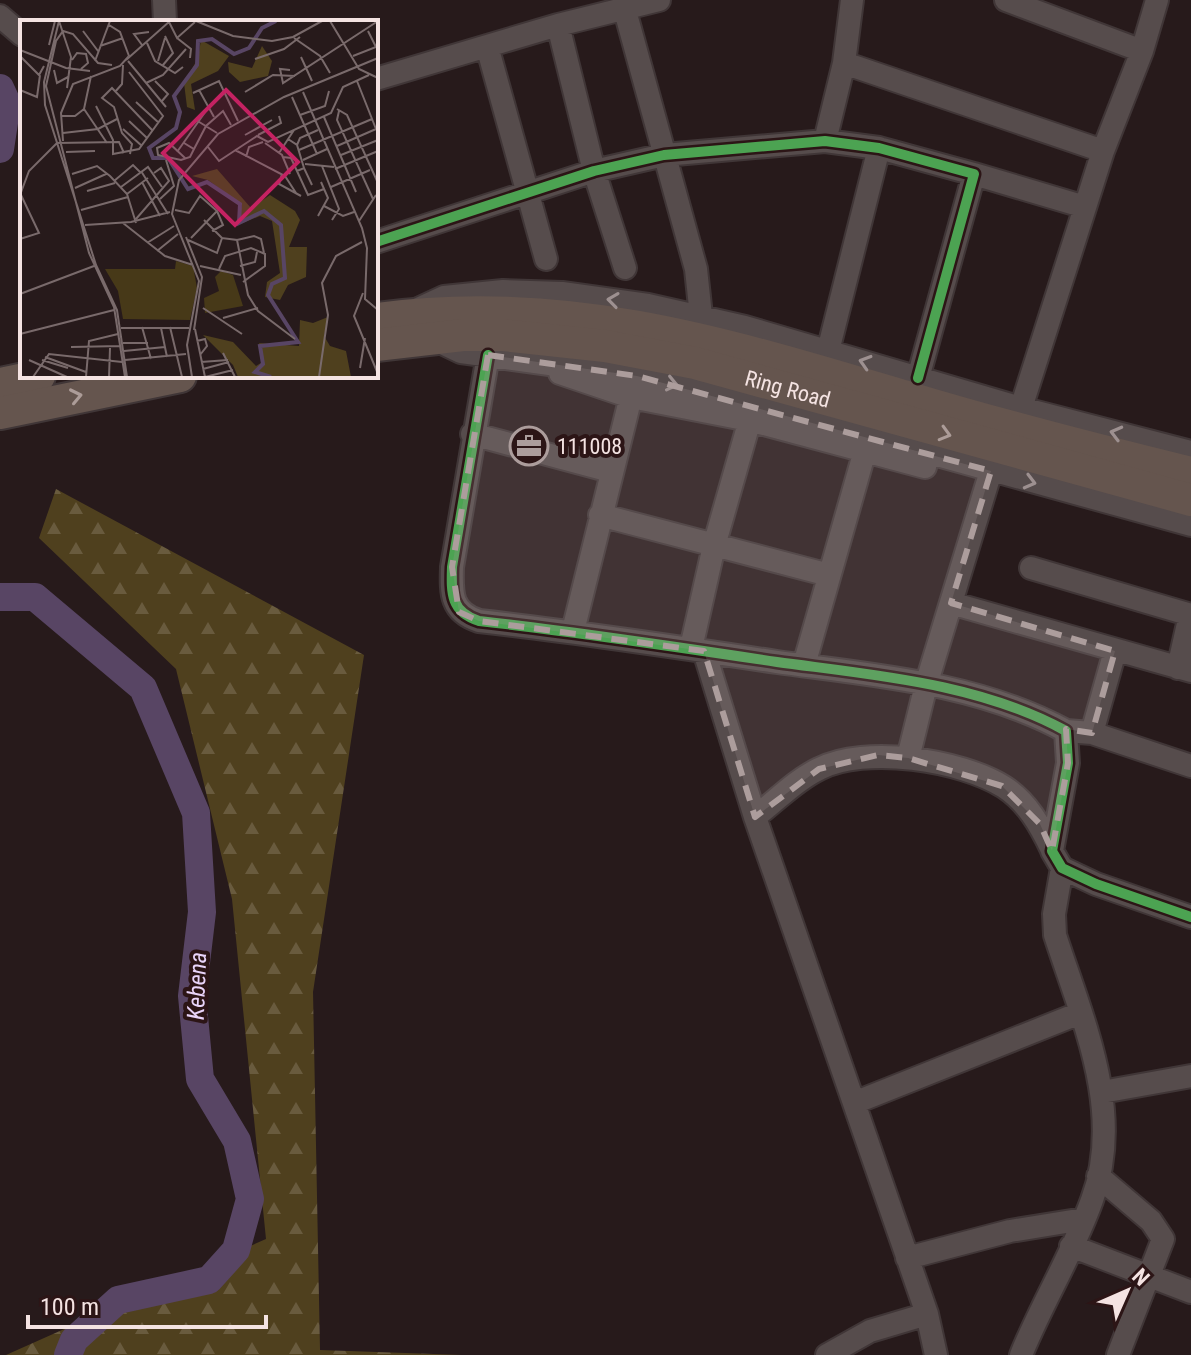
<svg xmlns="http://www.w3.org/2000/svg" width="1191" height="1355" viewBox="0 0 1191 1355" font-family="'Roboto Condensed',sans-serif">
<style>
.forest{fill:url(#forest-firs)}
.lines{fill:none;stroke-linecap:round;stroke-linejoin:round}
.river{stroke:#584564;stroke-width:28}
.minor-casing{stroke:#403637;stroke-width:26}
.highway-casing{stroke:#403637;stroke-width:36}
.minor{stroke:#564c4c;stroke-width:22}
.highway{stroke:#65554e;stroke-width:32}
.cycleway-casing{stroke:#2c1516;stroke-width:15}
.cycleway{stroke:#4ca352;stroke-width:10}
.oneway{stroke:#9d9090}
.oneway2{stroke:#ac9c98}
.marked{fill:#ac9d9c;fill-opacity:0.2;stroke:#ac9d9c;stroke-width:6;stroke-dasharray:16 10;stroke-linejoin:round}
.labels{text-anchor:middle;stroke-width:8;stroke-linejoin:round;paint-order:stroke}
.street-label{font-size:22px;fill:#f4e3e2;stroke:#2c1516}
.poi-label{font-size:22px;fill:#f4e3e2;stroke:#2c1516;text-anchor:start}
.water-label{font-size:24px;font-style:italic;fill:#e9d4f9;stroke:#2c1516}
.inset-river{fill:none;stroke:#584564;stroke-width:4}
.inset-road{fill:none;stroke:#796a6b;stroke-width:2}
.view{fill:#c42262;fill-opacity:0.15;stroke:#c42262;stroke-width:4}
.inset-edge{fill:none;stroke:#f4e3e2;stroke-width:4}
</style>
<defs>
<pattern id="forest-firs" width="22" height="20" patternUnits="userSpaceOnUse" patternTransform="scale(2)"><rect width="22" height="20" fill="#4f401e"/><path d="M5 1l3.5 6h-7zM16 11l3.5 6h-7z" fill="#695b3e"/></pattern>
</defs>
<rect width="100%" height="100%" fill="#271a1b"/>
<path class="forest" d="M56,489L364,655L313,992L320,1350L462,1355H6L266,1239L232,899L176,669L39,538Z"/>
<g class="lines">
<path class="river" d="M0,88L7,103L0,149
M0,597H35L143,688L196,813L202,912L192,996L200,1079L237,1141L250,1199L236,1250L209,1280L118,1300L74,1340L68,1355"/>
<defs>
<path id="minor" d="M164,0L165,22
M1006,0L1142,51
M624,7L696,269L701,316
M0,16L22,35
M558,25L594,171L625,268
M487,46L546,259
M844,63L1103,151
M376,79L558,25L659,0
M825,141L844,63L852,0
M974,174L1085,207
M376,242L594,171L664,155L825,141L879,148L974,174L918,378
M416,310L444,297L503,291L562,293L648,305L745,327L1021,408L1191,452
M436,340L461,352L637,376L720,395L1191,525
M828,351L879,148
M488,355L452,567C451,594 451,612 479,621C579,632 678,647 777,662C873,675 979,683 1066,731L1068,763L1052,851L1062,868L1096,884L1191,917
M560,373L631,397L749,420L925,467
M1021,408L1103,151L1142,51L1157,0
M472,434L610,471
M600,515L829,575
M1031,568L1191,615
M951,603L1191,671
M573,631L634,384
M691,648L714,546L753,409
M704,651L755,817L927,1314L936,1355
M804,665L868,440
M1178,668L1190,615
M1066,731L1092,733L1191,766
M1092,733L1115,651
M908,758L926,685L991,471
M755,817C776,801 796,780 819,769C865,745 961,760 1004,787C1027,802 1040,825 1052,850
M1102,1092L1191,1076
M854,1103L1080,1013
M1098,1176L1151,1221L1163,1239L1118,1355
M1071,1246L1191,1292
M907,1258L1010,1231L1084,1219
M827,1355L870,1331L927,1314
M1021,1355C1042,1303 1073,1253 1092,1200C1125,1112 1082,1019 1055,935L1054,914L1062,868"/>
<g id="highway">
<path d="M376,319C569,293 728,344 910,398C1003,426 1097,450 1191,473"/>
<path id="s1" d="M376,345L463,335H503L605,346L695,363L1191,500"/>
<path d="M0,384L39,376"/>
<path d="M0,413L180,376"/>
</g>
</defs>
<use href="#minor" class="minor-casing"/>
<use href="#highway" class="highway-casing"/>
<use href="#minor" class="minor"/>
<use href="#highway" class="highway"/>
<defs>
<path id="cycleway" d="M376,242L594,171L664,155L825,141L879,148L974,174L918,378
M488,355L452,567C451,594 451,612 479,621C579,632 678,647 777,662C873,675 979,683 1066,731L1068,763L1052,851L1062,868L1096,884L1191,917"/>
</defs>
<use href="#cycleway" class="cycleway-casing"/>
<use href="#cycleway" class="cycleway"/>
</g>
<defs><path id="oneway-chevron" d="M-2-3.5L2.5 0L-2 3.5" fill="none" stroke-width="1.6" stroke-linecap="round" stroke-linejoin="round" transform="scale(2)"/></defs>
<g class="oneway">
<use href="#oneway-chevron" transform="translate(613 300) rotate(-172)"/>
<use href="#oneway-chevron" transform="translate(865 362) rotate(-163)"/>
<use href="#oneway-chevron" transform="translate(672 384) rotate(13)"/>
<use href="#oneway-chevron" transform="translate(1116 433) rotate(-165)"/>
<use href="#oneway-chevron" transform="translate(1030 482) rotate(15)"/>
</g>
<g class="oneway2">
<use href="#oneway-chevron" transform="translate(76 396) rotate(-12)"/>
<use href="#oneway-chevron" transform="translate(945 434) rotate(16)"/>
</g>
<path class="marked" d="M488,355L637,376L991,471L951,603L1115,651L1092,733L1066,729L1068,763L1052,851L1040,824L1002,786L908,758L878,755L819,769L755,817L704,651L479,621L459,612L452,567Z"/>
<defs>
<symbol id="office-ring" viewBox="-11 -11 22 22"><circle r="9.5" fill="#2c1516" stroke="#ac9d9c" stroke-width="1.5"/><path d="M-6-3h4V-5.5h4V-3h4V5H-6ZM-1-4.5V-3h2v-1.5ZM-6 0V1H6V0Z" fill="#ac9d9c"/></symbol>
</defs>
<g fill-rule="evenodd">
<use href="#office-ring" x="507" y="424" width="44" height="44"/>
</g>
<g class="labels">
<g class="street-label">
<text dy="8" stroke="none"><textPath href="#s1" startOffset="418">Ring Road</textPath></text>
</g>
<g class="poi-label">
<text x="557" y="454">111008</text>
</g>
<g class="water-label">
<text transform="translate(197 986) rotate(-88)" y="8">Kebena</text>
</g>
</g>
<g transform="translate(20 20)">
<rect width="358" height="358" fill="#271a1b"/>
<path d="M181,20L209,36L198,51L171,64L175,90L167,87L164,63L178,38ZM242,26L252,41L248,56L220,62L209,52L208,42L232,48ZM197,149L231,188L250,175L275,191L280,200L269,227H287L286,257L268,265L260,280L245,277L247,262L260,253L252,201L240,196L215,206L222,185L188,160L172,156ZM308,297L304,316L310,326L326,331L331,357H218L213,345L183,315L213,322L236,346L244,341L239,323L279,326L280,300L293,303Z" fill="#4f401e"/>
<path d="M156,241L173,246L177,268L170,300L103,299L98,271L85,249H155ZM201,251L213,255L223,286L185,293L184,278L199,271L195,257Z" fill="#473918"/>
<path class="inset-river" d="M251,357L235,352L243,344L240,326L278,322L248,275L252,264L265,258L261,205L244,191L219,203L220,184L187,162L168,169L148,138H133L129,128L156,108L160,92L154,76L177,45L178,21L192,19L214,34L229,28L242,8L256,1"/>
<path class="inset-road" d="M39,1L51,37L47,68M39,1L24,62L25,85L76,245L97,290L107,357M176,1L213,16L252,21L273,17L302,1M310,1L339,49L358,58M149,2L157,18L175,2M89,5L100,12L109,36M63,11L78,31M157,18L171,29L170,38M274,18L300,36L310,53M127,23L135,41L155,53L163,47M29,25L35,1M122,25L114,14L129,12M80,26L103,18M0,30L46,48L70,51M0,36L19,55L24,46M333,36L356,27L348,11M281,37L292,61M235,39L264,29L280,17M52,40L57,33L66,34L68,43L61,49M106,40L150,1M75,41L90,1M108,41L146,87M138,41L145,18M92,45L78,43L53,14L43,11L36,21L26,66L69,233L94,287L105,357M143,45L153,33L145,16M34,50L37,63L48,57M270,50L260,49L263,63L358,1M135,61L148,74L142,81M337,61L356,109M126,63L143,55L166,29M0,70L17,77L20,55M179,70L194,97M95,72L102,64L103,45M225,72L253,55L275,56M283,72L342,208L347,228L345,279L358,290M173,73L199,61L218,101M272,77L297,134M116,82L139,103M76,86L93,120V134L119,129L143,96L109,52M64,89L87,123M317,89L327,95L358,163M319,91L317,100L353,179M280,95L305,86L309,71M42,96H55L64,89L71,56M304,97L336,172M176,100L197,113M109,101L127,118M103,109L122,126M43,113L78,109L97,99M225,115L252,100M238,115L261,103L259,96M268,119L277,125L284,148M43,121L41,93L53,64L100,46L109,36M36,123L99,122L104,133M164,123L174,129L186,106L203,91L211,105M245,123L262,135L270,154M277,125L280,118L298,110M317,126L356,109M188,127L199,141L237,116L248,122L311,93L323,67L349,55M215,130L265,156L276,173M279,130L352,99M46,132L75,131M157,132L188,88M259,133L274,110M110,134L112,124L102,113L94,87L82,78L92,68L132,110M321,135L358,120M226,137L229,127L243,122M263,137L271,138L288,175L304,169M165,138L149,123L137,128L138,135L161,140L170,137L174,129M283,140L307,129M285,144L314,147M302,146L319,189L312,200M315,149L358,131M121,151L148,194M277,151L284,148L292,165M52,154L77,146L90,156L107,174L116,203M262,154L259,164L281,176M94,161L113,145L120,152M122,162L140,196M101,167L128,147L142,167M311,167L350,150M55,168L86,154M67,171L95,163M107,174L128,158M0,175L9,151L38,122M140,179L154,166L146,140M304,186L323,196L334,192M61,190L108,177M155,190L169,193L180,176L197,191L171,218M298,196L308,178L301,162M116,199L149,161L141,148L134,153M184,200L202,218M339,201L356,175M103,203L145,236L173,245M65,205L111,202L150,192M192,211L203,205L197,191M166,217L182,257L174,310M0,219L19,213L1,175M168,220L197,233L202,218L217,220L228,275L238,291L275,319M217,220L234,216L241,219L244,233M127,223L154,206M137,231L158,214M180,246L221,255M220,246L235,242L237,232M199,249L205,236L231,228L245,234V246L223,262M343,273L334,296L358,354M0,274L74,246M183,288L222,314M203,298L238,288M122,307L131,339M150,307L162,357M101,308H169M141,308L147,337M175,309L185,357L213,350M0,314L94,290M177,321L185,319L187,326L180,335M103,323H128M51,327L100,326M104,331L145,327M203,333L215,357M25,337L66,352M9,340L47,357M22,340L48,348M105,340L166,334M181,342L208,340M340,348L345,318M183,349L209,342M13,357L29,334L102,342M66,357L69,321L98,314M89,357L90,328M172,357L167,325L179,261L152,194L159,160L198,114L264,77L358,38M299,357L308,295L302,263L316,236L342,222"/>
<path class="view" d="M206,70L278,142L215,205L143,133Z"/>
<rect width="358" height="358" class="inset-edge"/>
</g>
<g transform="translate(1127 1291) rotate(45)" stroke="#2c1516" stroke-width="6" paint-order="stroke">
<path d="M0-6L14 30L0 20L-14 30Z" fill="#f4e3e2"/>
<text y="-12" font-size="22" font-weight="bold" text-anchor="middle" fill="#f4e3e2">N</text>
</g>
<path d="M28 1315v12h238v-12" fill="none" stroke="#f4e3e2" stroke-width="4"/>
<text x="40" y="1315" font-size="24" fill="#f4e3e2" stroke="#2c1516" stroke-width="6" paint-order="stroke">100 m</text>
</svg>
